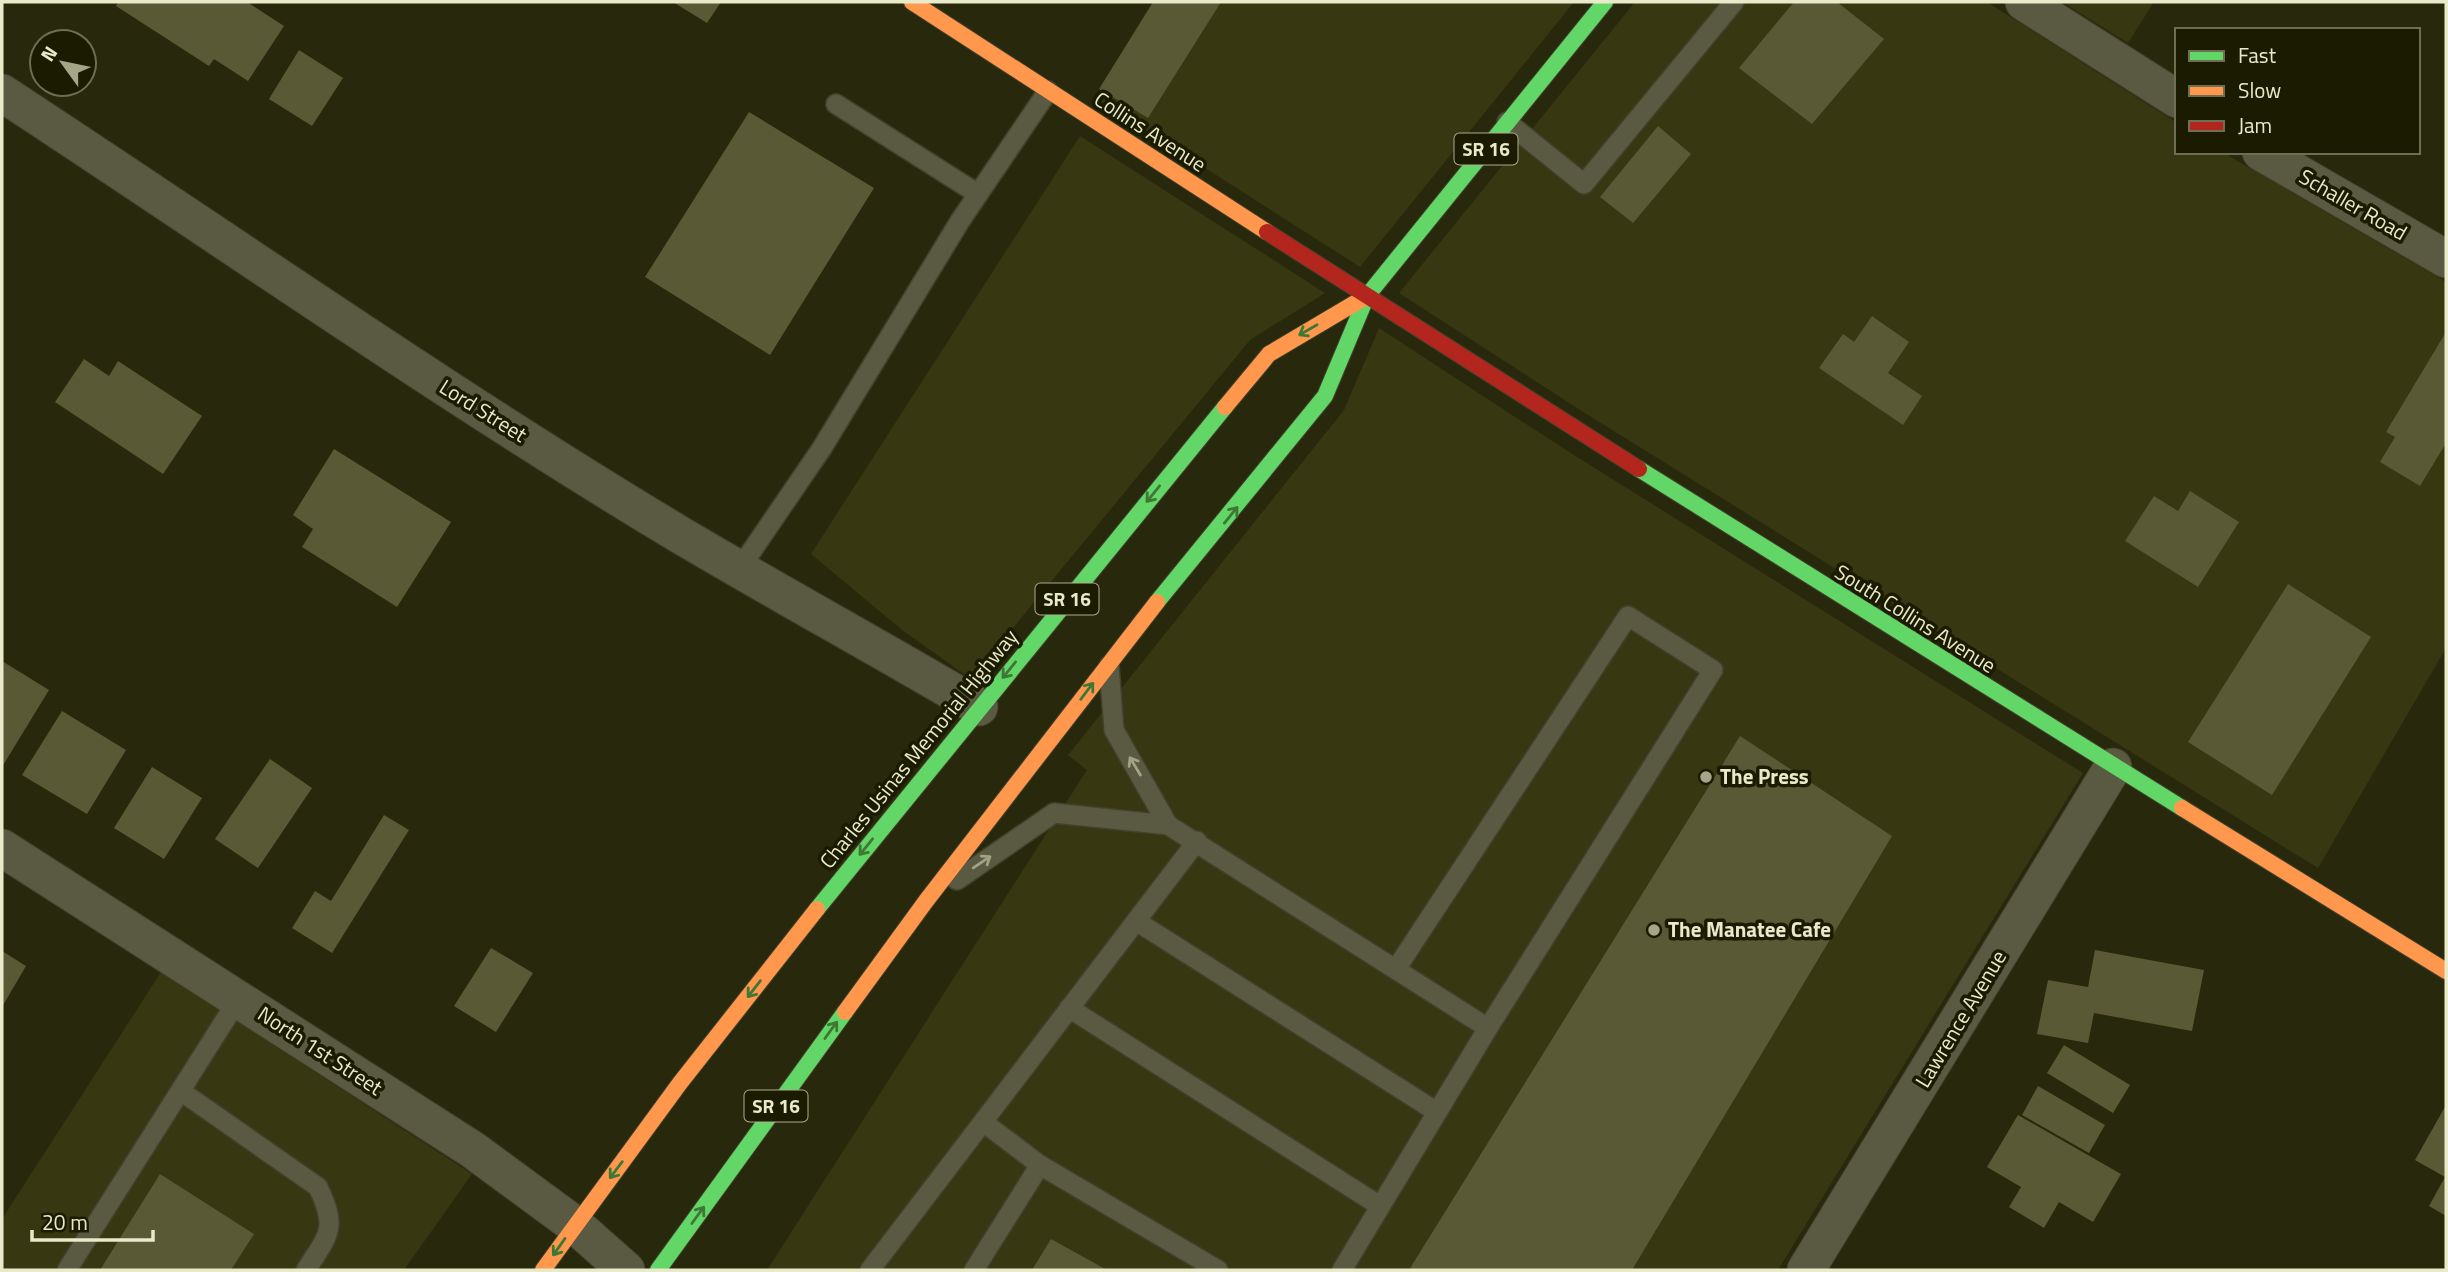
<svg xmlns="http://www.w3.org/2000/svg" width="2448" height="1272" viewBox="0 0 2448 1272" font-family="'Titillium Web',sans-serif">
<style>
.built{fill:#373712}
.building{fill:#595936}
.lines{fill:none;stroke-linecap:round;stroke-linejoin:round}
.lane-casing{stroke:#41412d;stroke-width:22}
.street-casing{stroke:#41412d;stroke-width:39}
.fast-casing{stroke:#41412d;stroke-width:18}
.slow-casing{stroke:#41412d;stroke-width:18}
.jam-casing{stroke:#41412d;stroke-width:18}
.lane{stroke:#5a5a42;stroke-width:19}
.street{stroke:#5a5a42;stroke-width:37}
.fast{stroke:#63d668;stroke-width:16}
.slow{stroke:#ff974d;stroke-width:16}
.jam{stroke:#b3261e;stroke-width:16}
.oneway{stroke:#3f7835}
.oneway2{stroke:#a2a286}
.poi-dot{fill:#a5a688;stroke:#1b1b02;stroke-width:2.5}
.labels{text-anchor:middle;stroke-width:7;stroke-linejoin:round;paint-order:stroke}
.shield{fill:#1b1b02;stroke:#abac8e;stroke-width:2}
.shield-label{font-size:19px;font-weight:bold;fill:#e9eaca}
.street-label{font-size:21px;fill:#e9eaca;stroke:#1b1b02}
.poi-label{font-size:21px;font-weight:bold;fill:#e9eaca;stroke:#1b1b02;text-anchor:start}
</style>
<rect width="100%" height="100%" fill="#28280c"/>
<path class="built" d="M1162,2H1574L1360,267L1102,102Z
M1635,2H1987L2177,123V152H2222L2446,282V648L2318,868L1588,415L1399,293Z
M2062,2H2154L2128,43Z
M1080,136L1325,293L1250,340L971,679L902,630L811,554Z
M1379,328L1566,450L2083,773L1778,1270H767L1087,770L1068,755L1344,410Z
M161,972L472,1174L404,1270H2V1219Z"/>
<path class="building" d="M118,2H247L284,26L248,81L214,59L209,66L116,6Z
M673,2H721L707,23Z
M1153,2H1221L1148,118L1099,89Z
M1794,2H1837L1884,39L1812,124L1739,68Z
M299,50L343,78L312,126L269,99Z
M749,112L874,188L770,355L645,277Z
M1658,126L1691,154L1633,223L1600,197Z
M1872,316L1909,342L1888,373L1922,396L1903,425L1819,368L1843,334L1854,342Z
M2446,332V443L2420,486L2380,462L2395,437L2386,432Z
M84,359L109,376L118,361L202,416L163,474L55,402Z
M334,449L451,522L397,607L302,547L313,529L293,515Z
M2190,491L2239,522L2198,587L2125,541L2154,496L2178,511Z
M2288,584L2371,637L2272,795L2188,742Z
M2,661L49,690L2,767Z
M62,711L126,750L87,814L22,775Z
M1740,736L1892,836L1632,1270H1409Z
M270,759L312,788L258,868L215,839Z
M152,767L202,798L164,859L114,828Z
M384,815L409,830L332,953L292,928L315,891L331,901Z
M491,948L533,973L496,1032L454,1006Z
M2095,950L2204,970L2192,1031L2094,1013L2088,1043L2037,1034L2048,980L2088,987Z
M2,951L26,966L2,1007Z
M2064,1045L2130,1085L2113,1113L2047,1073Z
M2038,1086L2105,1125L2089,1153L2022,1115Z
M2446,1105V1216L2429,1206L2445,1177L2415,1160Z
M2018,1115L2121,1174L2093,1222L2059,1202L2044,1228L2009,1207L2021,1187L1987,1167Z
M160,1174L254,1234L231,1270H100Z
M1051,1239L1107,1270H1032Z"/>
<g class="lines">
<defs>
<path id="lane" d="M836,104L978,194
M1507,122L1584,184L1734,2
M740,568L822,448L960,221L1048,91
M1109,666L1114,730L1168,825
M957,880L1054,813L1168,825L1488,1028L1342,1270
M1136,921L1437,1112
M1396,969L1628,616L1713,670L1488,1028
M1069,1008L1380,1206
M182,1092L318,1187C338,1229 329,1234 306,1270
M983,1122L1040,1165
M67,1270L239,998
M870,1270L1197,841
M974,1270L1040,1165L1218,1270"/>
<path id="street" d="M2024,2L2177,99
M2,93C228,241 450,397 682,536C780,594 881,649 979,707
M2261,152L2446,259
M2,848L473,1150L575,1225L626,1270
M1806,1270L2113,767"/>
<path id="fast" d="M1639,469L2182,808
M1157,602L1325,396L1367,296L1605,2
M817,909L1225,407
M658,1270L845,1012"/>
<path id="slow" d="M912,2L1267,232
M1225,407L1269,354L1367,296
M2182,808L2446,971
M845,1012L926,901L1157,602
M543,1270L680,1083L817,909"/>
<path id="jam" d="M1267,232L1639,469"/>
</defs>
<use href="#lane" class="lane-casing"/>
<use href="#street" class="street-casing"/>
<use href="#fast" class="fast-casing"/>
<use href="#slow" class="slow-casing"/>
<use href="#jam" class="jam-casing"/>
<use href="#lane" class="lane"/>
<use href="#street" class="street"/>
<use href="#fast" class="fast"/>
<use href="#slow" class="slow"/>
<use href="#jam" class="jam"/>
</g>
<defs><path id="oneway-shaft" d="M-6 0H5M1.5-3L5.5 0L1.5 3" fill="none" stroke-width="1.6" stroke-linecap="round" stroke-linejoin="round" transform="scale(1.75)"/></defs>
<g class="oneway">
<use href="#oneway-shaft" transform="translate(1308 330) rotate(150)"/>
<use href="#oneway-shaft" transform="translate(1153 494) rotate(129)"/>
<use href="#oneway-shaft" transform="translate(1231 515) rotate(-51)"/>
<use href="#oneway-shaft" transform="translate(1009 670) rotate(129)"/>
<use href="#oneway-shaft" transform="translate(1087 691) rotate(-53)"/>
<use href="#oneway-shaft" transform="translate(866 847) rotate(129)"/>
<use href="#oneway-shaft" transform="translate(754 989) rotate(128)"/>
<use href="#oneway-shaft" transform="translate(831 1030) rotate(-54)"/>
<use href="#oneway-shaft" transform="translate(616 1170) rotate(127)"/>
<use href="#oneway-shaft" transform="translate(698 1215) rotate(-54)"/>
<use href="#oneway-shaft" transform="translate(559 1247) rotate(125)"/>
</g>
<g class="oneway2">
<use href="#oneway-shaft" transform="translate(1135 766) rotate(-121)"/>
<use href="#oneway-shaft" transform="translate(982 862) rotate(-34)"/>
</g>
<g class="poi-dot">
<circle cx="1706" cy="777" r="7"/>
<circle cx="1654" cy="930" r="7"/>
</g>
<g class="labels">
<g class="shield">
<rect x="1454.5" y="133.5" width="63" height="31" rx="5"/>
<rect x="1035.5" y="583.5" width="63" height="31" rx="5"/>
<rect x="744.5" y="1090.5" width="63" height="31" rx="5"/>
</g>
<g class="shield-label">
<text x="1486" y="156">SR 16</text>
<text x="1067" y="606">SR 16</text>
<text x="776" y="1113">SR 16</text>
</g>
<g class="street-label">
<text transform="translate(1150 132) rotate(33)" y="7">Collins Avenue</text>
<text transform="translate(2353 205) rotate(30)" y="7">Schaller Road</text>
<text transform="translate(483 411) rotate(32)" y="7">Lord Street</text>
<text transform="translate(1915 619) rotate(32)" y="7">South Collins Avenue</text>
<text transform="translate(919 749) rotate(-51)" y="7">Charles Usinas Memorial Highway</text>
<text transform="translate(1961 1019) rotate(-59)" y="7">Lawrence Avenue</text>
<text transform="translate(320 1051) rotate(33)" y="7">North 1st Street</text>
</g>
<g class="poi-label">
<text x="1720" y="784">The Press</text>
<text x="1668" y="937">The Manatee Cafe</text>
</g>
</g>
<rect width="2448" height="1272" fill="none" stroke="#e9eaca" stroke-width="7"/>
<rect x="2175" y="28" width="245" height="126" fill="#1b1b02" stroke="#6d6e52" stroke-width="2"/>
<rect x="2189" y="51" width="35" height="10" fill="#63d668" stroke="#6d6e52" stroke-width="2"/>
<text x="2238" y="63" font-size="21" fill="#e9eaca">Fast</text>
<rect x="2189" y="86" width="35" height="10" fill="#ff974d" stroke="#6d6e52" stroke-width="2"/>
<text x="2238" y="98" font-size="21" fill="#e9eaca">Slow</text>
<rect x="2189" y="121" width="35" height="10" fill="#b3261e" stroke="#6d6e52" stroke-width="2"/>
<text x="2238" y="133" font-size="21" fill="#e9eaca">Jam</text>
<g transform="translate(63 63) rotate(303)"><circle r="33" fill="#1b1b02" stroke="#6d6e52" stroke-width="2"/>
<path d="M0-5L12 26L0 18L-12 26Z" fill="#a5a688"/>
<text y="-10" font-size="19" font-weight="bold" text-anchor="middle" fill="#e9eaca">N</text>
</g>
<path d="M32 1230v10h121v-10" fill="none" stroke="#e9eaca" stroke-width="3.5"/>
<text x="42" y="1230" font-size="21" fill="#e9eaca" stroke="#1b1b02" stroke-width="5" paint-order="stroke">20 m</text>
</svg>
